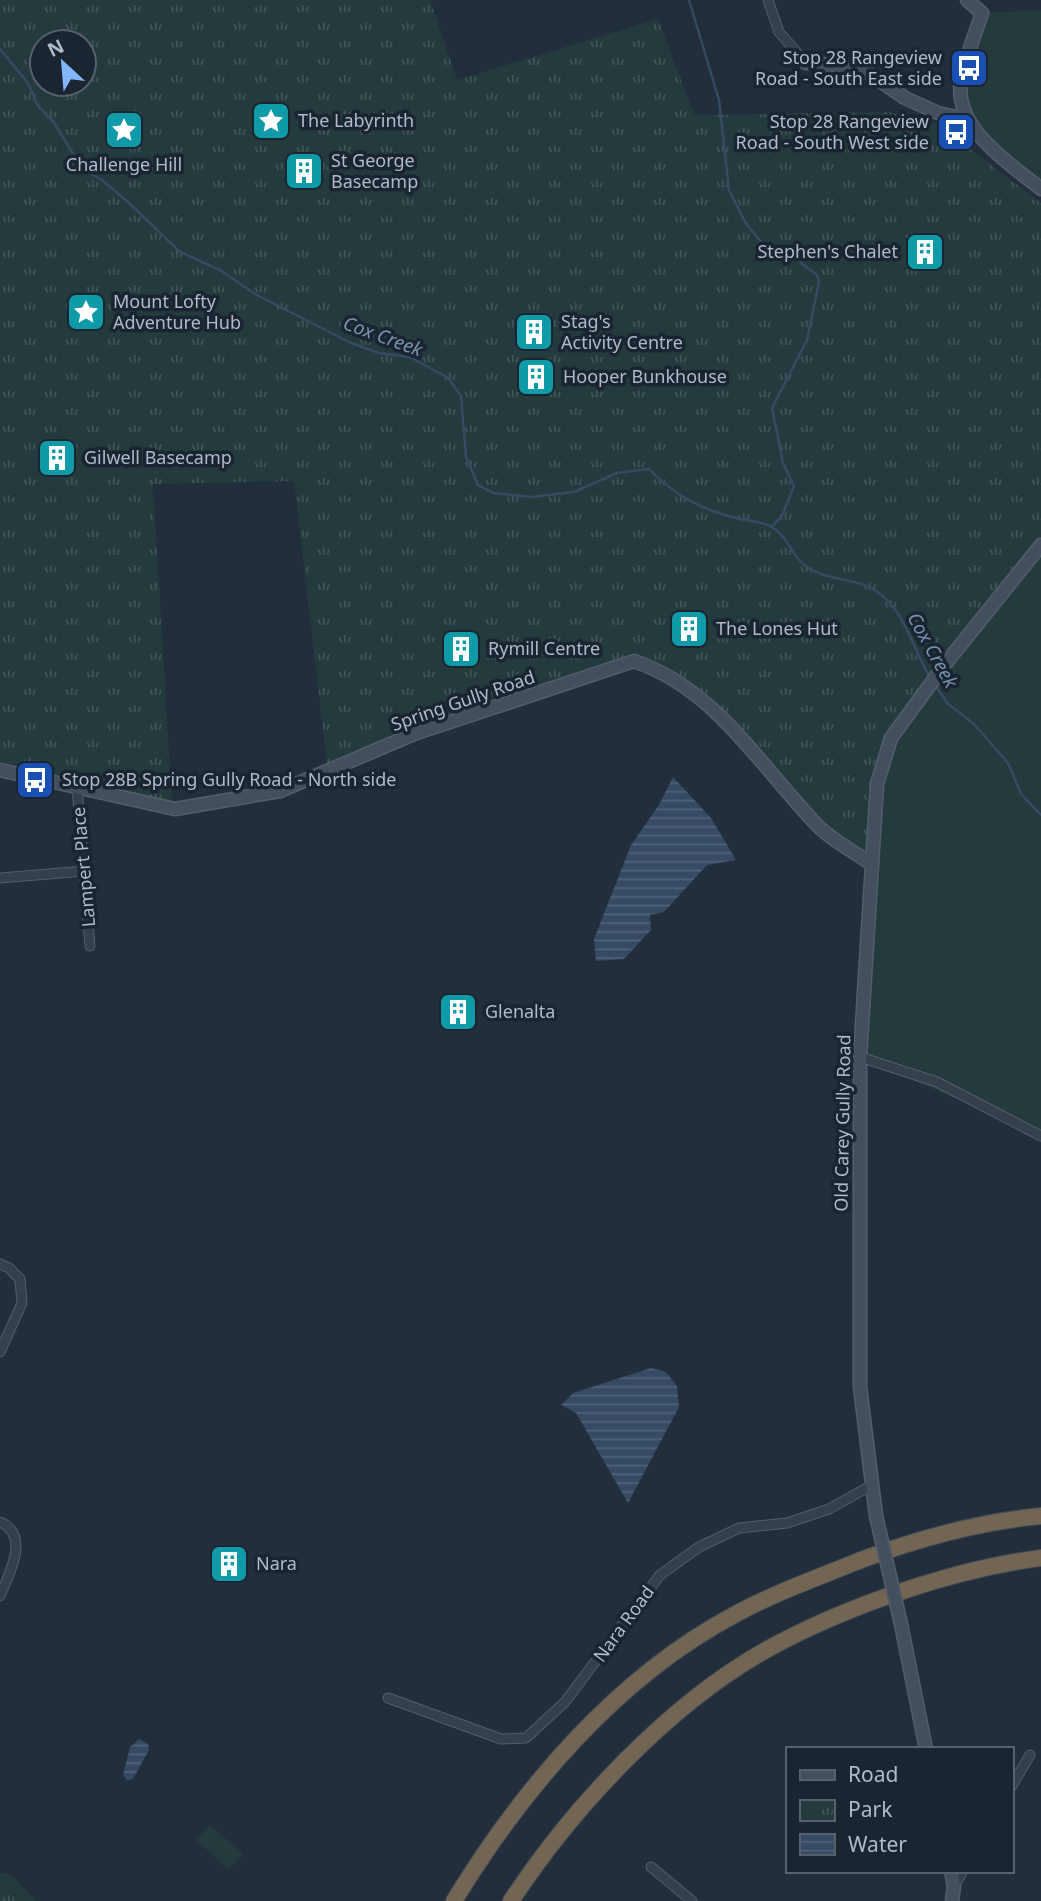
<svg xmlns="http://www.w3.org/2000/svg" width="1041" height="1901" viewBox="0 0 1041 1901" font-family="'Noto Sans',sans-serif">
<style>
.grass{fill:#243b3d}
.park{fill:url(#park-tufts);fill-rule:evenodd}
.water{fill:url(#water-rules)}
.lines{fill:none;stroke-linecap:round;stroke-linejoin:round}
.stream{stroke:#354a63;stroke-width:2.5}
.street-casing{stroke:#545d6a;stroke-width:11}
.secondary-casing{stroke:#545d6a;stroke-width:15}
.highway-casing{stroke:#414a57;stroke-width:18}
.street{stroke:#363f4c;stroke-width:9}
.secondary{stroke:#434f5f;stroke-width:12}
.highway{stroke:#726552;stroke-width:16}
.secondary-bridge-casing{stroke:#545d6a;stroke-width:15;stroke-linecap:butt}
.secondary-bridge{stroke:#434f5f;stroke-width:12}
.labels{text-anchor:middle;stroke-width:7;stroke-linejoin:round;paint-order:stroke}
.poi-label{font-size:18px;fill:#b1bac8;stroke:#1b2431;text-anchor:start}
.street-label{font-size:18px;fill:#b1bac8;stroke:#1b2431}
.water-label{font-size:19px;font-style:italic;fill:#7892b1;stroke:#1b2431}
</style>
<defs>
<pattern id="park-tufts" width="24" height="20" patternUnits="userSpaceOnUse" patternTransform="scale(1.75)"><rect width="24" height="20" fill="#243b3d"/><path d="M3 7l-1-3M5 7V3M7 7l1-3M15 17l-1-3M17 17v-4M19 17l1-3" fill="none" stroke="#415558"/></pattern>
<pattern id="water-rules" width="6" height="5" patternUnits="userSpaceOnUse" patternTransform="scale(1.75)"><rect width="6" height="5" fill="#354a63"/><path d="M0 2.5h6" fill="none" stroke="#506278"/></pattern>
</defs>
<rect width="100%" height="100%" fill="#222e3c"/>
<path class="grass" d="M1041,10V189L968,118L961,83L982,13Z
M1041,545V1136L860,1057L877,784L891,738Z
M210,1825L243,1854L229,1870L196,1840Z"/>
<path class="park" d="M0,0H430L457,80L658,19L694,115L888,112L957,128L963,144L1041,203V543L891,738L877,784L870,863L819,828L738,733L647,665L619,663L328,772L294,481L153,484L172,802L0,762ZM42,42H84V84H42Z
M0,1873L10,1874L36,1901H0Z"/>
<path class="water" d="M673,777L711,818L736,860L707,865L664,912L650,915L651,930L624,959L596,961L594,939L631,845L659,805Z
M651,1368L666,1372L677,1386L679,1407L628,1503L576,1413L561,1405L573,1393Z
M139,1739L148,1744L149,1750L133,1779L127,1780L123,1775L130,1747Z"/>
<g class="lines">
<path class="stream" d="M689,0L719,100L729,190L745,222L762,243L792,256L817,275L819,282L807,340L772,408L783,463L794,486L782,516L773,525
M0,49L28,83L38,106L53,121L83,170L102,180L128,202L180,252L220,270L255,294L351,343L379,353L410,357L448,378L461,396L466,457L478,485L493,493L531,497L574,492L617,473L649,469C674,495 700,509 736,518C746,521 763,521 772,527C786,535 791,553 803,564C823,581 852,577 873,589C906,609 911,647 930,677
M935,685L948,704L974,724L1008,763L1021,794L1041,815"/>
<defs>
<path id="street" d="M768,0L779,32L806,63
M77,787L90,946
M0,878L85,871
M860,1057L937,1082L1041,1136
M0,1264L9,1268L20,1279L22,1303L0,1352
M0,1522C31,1535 9,1574 0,1596
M388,1698L501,1739L526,1738L565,1702L660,1575L699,1547L739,1528L787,1523L829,1509L872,1485
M1011,1787L1030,1755
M651,1867L692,1901
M954,1886L963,1871"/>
<path id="secondary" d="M967,0L982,13C975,35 965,58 961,81C953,128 1010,164 1041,189
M806,63L860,67L905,98L938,113L969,120
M0,770L175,809L280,791L414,734L634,661C716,689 760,766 817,825C831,840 853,851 870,863
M876,1516L860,1387V1057L877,784L891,738L946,663L1041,545
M901,1624L926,1749
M951,1871L954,1886L952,1901"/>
<path id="highway" d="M454,1901C523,1788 616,1678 734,1615C765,1598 798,1585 831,1572C898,1544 969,1523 1041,1516
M511,1901C572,1808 668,1705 766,1650C843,1607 954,1569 1041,1558"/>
</defs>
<use href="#street" class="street-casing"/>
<use href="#secondary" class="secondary-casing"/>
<use href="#highway" class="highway-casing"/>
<use href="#street" class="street"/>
<use href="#secondary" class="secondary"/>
<use href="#highway" class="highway"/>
<defs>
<path id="secondary-bridge" d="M876,1516L901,1624"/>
</defs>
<use href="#secondary-bridge" class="secondary-bridge-casing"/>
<use href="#secondary-bridge" class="secondary-bridge"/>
</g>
<defs>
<symbol id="bus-square" viewBox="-11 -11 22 22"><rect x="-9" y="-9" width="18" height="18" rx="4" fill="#1a4fb4" stroke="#1b2431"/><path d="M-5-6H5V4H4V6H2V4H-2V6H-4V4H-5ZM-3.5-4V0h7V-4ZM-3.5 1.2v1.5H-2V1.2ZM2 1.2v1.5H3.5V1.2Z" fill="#fff"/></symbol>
<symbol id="sight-square" viewBox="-11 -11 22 22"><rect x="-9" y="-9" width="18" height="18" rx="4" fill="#0f9aa8" stroke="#1b2431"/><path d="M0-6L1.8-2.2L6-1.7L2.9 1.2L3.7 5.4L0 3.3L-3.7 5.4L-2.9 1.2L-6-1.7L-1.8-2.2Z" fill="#fff"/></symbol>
<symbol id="building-square" viewBox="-11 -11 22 22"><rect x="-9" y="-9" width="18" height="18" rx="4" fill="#0f9aa8" stroke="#1b2431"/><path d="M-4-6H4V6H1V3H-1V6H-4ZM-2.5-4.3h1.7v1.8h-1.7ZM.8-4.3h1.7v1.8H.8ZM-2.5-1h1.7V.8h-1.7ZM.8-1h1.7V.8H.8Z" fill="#fff"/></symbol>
</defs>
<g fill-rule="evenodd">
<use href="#bus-square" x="947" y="46" width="44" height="44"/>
<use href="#sight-square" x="249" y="99" width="44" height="44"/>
<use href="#sight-square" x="102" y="108" width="44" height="44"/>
<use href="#bus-square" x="934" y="110" width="44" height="44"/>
<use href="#building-square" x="282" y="149" width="44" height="44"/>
<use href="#building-square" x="903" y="230" width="44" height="44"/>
<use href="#sight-square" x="64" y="290" width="44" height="44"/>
<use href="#building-square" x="512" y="310" width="44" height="44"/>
<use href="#building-square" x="514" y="355" width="44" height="44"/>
<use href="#building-square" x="35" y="436" width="44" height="44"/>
<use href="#building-square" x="667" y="607" width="44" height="44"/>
<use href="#building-square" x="439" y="627" width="44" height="44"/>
<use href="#bus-square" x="13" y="758" width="44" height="44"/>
<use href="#building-square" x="436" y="990" width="44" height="44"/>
<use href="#building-square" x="207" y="1542" width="44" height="44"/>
</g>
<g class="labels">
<g class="poi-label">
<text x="942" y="64" text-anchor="end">Stop 28 Rangeview<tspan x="942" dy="21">Road - South East side</tspan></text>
<text x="298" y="127">The Labyrinth</text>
<text x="929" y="128" text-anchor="end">Stop 28 Rangeview<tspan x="929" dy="21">Road - South West side</tspan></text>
<text x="331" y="167">St George<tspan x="331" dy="21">Basecamp</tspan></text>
<text x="124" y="171" text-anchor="middle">Challenge Hill</text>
<text x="898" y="258" text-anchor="end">Stephen's Chalet</text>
<text x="113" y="308">Mount Lofty<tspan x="113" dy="21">Adventure Hub</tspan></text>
<text x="561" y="328">Stag's<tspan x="561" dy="21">Activity Centre</tspan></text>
<text x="563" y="383">Hooper Bunkhouse</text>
<text x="84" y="464">Gilwell Basecamp</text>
<text x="716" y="635">The Lones Hut</text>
<text x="488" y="655">Rymill Centre</text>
<text x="62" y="786">Stop 28B Spring Gully Road - North side</text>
<text x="485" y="1018">Glenalta</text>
<text x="256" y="1570">Nara</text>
</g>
<g class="street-label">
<text transform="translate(463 701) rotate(-19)" y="6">Spring Gully Road</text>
<text transform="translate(84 867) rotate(-95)" y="6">Lampert Place</text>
<text transform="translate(843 1123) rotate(-89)" y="6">Old Carey Gully Road</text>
<text transform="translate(624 1624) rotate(-54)" y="6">Nara Road</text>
</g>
<g class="water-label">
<text transform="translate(383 336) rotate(20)" y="7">Cox Creek</text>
<text transform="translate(933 650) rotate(61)" y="7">Cox Creek</text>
</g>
</g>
<rect x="786" y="1747" width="228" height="126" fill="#1b2431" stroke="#57606d" stroke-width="2"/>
<rect x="800" y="1770" width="35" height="10" fill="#434f5f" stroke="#57606d" stroke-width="2"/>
<text x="848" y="1782" font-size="21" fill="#b1bac8">Road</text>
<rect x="800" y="1800" width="35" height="21" fill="url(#park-tufts)" stroke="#57606d" stroke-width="2"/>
<text x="848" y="1817" font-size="21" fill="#b1bac8">Park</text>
<rect x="800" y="1834" width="35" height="21" fill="url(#water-rules)" stroke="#57606d" stroke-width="2"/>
<text x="848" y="1852" font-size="21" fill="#b1bac8">Water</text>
<g transform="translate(63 63) rotate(334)"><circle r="33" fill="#1b2431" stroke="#57606d" stroke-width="2"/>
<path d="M0-5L12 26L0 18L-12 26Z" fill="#83b5fa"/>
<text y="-10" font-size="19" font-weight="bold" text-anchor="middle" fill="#b1bac8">N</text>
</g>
</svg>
